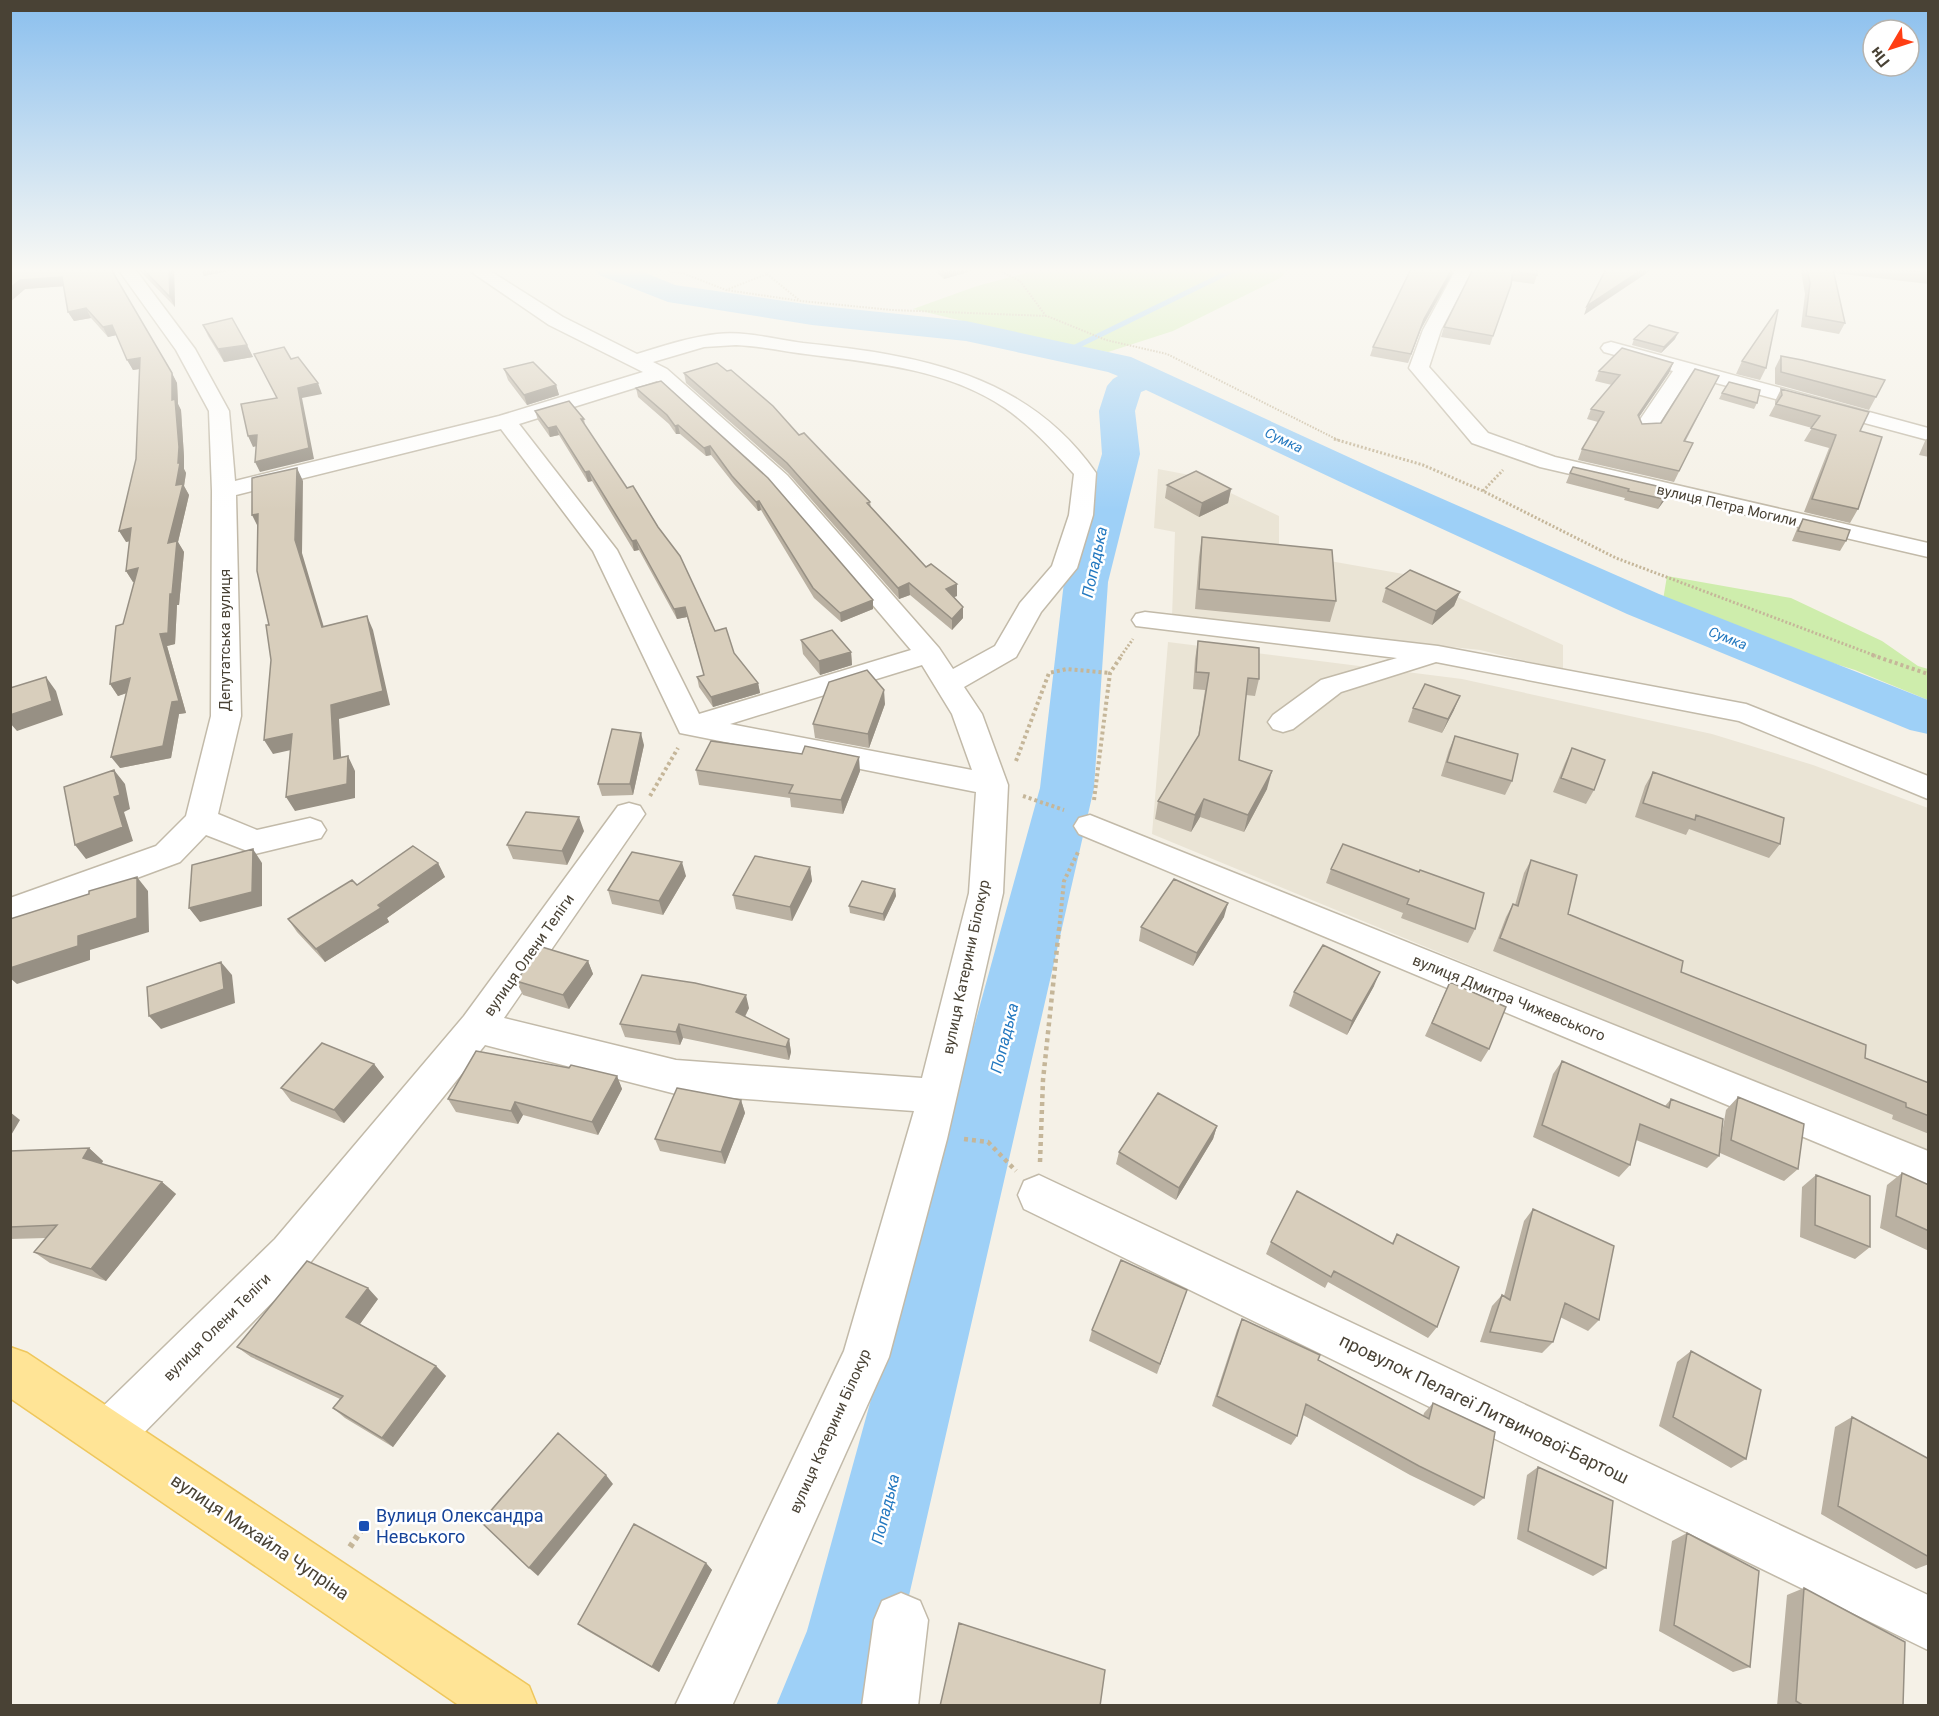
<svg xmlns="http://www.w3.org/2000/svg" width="1939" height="1716" viewBox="0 0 1939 1716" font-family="Roboto,sans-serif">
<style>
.residential{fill:#eae4d5}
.green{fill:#ceedac}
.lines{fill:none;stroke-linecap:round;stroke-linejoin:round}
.stream{stroke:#9ed0f7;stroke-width:5}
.river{fill:#9ed0f7;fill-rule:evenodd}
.minor-casing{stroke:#c2baa9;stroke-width:3}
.major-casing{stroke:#efc75c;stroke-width:3}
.path-far4{stroke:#c5b699;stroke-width:2;stroke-dasharray:1.5 1.5;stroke-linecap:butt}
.path-far3{stroke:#c5b699;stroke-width:3;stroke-dasharray:2 2;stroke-linecap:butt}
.path-far2{stroke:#c5b699;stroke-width:4;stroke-dasharray:3 3;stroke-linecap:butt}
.path-far1{stroke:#c5b699;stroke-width:4.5;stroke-dasharray:4 4;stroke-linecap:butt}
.path{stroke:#c5b699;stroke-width:6;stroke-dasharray:4.5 4.5;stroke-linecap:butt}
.minor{fill:#fff;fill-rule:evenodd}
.major{fill:#ffe496;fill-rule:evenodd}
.wall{fill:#bab1a2}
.shaded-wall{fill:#979084}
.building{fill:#d8cebc;stroke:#979084;stroke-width:1.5}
.transit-dot{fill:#1a4fb4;stroke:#fff;stroke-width:2}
.labels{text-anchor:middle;stroke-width:5;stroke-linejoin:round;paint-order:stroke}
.far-water-label{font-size:14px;font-style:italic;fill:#2479c0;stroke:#fff}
.far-street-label{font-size:14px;fill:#494235;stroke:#fff}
.street-label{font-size:15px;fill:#494235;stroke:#fff}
.water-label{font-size:16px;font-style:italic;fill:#2479c0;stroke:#fff}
.near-street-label{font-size:18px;fill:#494235;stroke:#fff}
.near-transit-label{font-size:18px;fill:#164399;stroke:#fff;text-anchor:start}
</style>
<rect width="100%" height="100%" fill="#f5f1e7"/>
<path class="residential" d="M1158,469L1195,476L1279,516V552L1409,575L1563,645V670L1480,650L1172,617L1175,532L1154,528Z
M1168,642L1462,679L1712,734L1813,765L1928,808V1154L1152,834Z"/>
<path class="green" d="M1040,269H1289L1280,278L1173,331L1108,352L1032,338L913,309L977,286Z
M1667,576L1791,598L1882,641L1918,666L1928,669V700L1855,670L1774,645L1663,600Z"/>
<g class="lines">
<path class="stream" d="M1067,351L1235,269"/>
<path class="river" d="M594,269H636L675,285L812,305L966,321L1131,357L1379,471L1659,594L1928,700V734L1910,730L1627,614L1351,487L1146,390L1141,392L1135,411L1140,454L1108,582L1094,788L900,1635L872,1706H776L807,1631L1040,788L1064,582L1102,454L1099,411L1107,386L1113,379L1118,376L1108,372L966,341L812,325L668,302L599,275Z"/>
<defs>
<path id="minor" d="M118,269H135L195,349L229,411L235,481L499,416L643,372L549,325L467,269H487L563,317L637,354C663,346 690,337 717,334C746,331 774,339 803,343C916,355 1026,372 1096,473L1093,515L1077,568L1041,612L1016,657L964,687L982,714L1008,785L1003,893L947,1139L889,1357L732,1706H675L844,1351L914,1111L676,1094L485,1045L305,1269L125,1452L108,1459L91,1452L84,1435L91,1418L275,1239L464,1016L618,806L629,803L640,806L645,814L504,1018L676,1060L922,1078L969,893L976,792L680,733L593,551L501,429L236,495L241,716L218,814L257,830L310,818L321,822L326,830L321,838L255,854L206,835L180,862L10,925V898L156,846L186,816L211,716L212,491L209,411L176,350ZM736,345C761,346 787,352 813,355C878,363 949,370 1005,408C1031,426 1053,450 1074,474L1069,515L1052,566L1020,603L995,646L953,669L939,648L787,475L667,369L653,362L704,347ZM657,381L771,485L911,650L699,714L617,550L519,424ZM922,665L952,714L972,770L730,724Z
M1456,269H1473L1441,330L1429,367L1488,433L1555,457L1928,543V557L1540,467L1472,443L1409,368L1423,330Z
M1611,342L1928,428V440L1690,376L1654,432L1646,433L1638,432L1635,427L1673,371L1604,352L1601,348L1604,344Z
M1145,612L1438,646L1746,704L1928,776V799L1739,721L1436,662L1341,692L1293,729L1283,732L1273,729L1268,722L1273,715L1321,680L1397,658L1136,626L1132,620L1136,614Z
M1090,815L1928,1151V1189L1079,834L1074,826L1079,818Z
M1039,1175L1928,1595V1650L1024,1209L1018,1195L1024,1181Z
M901,1593L920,1601L928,1620L918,1706H862L874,1620L882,1601Z"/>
<path id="major" d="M10,1347L27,1353L529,1686L537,1706H460L10,1398Z"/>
</defs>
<use href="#minor" class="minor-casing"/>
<use href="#major" class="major-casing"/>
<path class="path-far4" d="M660,269L685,274L726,290L801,301L892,310L1047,316L1106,340L1167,354L1340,441
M996,269L1020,281L1046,316
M767,274L799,300
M726,290L767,274L769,269"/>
<path class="path-far3" d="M1334,439L1423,465L1483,491L1616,558L1876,656
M1483,491L1503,470
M1121,656L1133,639"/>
<path class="path-far2" d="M1872,655L1928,674
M1016,761L1049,673L1067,669L1110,673
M650,796L678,748
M1023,796L1064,810
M1094,800L1110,673L1122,655
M1059,930L1064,881L1079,850"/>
<path class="path-far1" d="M964,1139L988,1142L1016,1171
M1040,1162L1043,1080L1059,929"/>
<path class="path" d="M350,1547L364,1526"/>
<use href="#minor" class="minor"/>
<use href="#major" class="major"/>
</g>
<path class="wall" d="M10,269H111L177,383L178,404L181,410L184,457V469L186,473L184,486L189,495L178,542L184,552L179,605H177L175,644L167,646L186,713L179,714L171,758L120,768L127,693L118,696L110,684L123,624L135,581L133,582L126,571L130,541L126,542L136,459L140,369L133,370L116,335L108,337L91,318L74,321L68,312L64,286L25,289L10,302Z
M138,269H174L175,307Z
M933,269H978L944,279Z
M1411,269H1455L1421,329L1408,363L1370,356L1373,347Z
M1473,269H1537V275L1534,284L1512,281L1490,345L1441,337L1444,327Z
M1788,269H1929V284L1834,273L1845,323L1839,334L1801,327L1805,294L1801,271Z
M203,325L247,345L253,357L224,362L208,336Z
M1634,339H1675L1661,353L1632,345Z
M1781,356L1876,397L1869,410L1775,384V368Z
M1742,361L1766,368L1760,380L1736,374Z
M1673,363L1669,373L1639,417L1642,424L1661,423L1719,376L1685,442L1693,443L1674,482L1578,460L1582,449L1598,422L1587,419L1591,409L1612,385L1595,381L1599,371Z
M504,369L556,385L559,395L527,405L508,380Z
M684,373L799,435L870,502L871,508L926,567L957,596L954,597L963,607V618L952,630L910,595L899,599L788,473L686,383Z
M661,381L873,600V609L841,622L814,598L761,510L758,511L734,484L711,455L706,456L680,434H676L669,424L638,397L636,388Z
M1781,389L1860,431L1858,509L1850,523L1804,512L1829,448L1804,441L1812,428L1769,416L1775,405V401Z
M1722,393L1757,403L1754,409L1719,399Z
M535,411L584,419L585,425L715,631L758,683L760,693L713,707L699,687L697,677L704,675L687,617L677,619L639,550L634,551L592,481L588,482L559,435L550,437L538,420Z
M1929,436V457L1919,455L1925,441Z
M1570,473L1670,489L1666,498L1658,509L1624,500L1625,498L1566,483Z
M1167,485L1231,489L1228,503L1199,517L1165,498Z
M1803,519L1846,541L1840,551L1792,541L1797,529Z
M1202,537L1336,601L1330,622L1195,609L1199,557Z
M1386,588L1460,592L1454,606L1432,625L1382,602Z
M801,640L851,652L852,665L820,675L803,654Z
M1198,641L1259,679L1255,696L1246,695L1239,760L1267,789L1244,832L1200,817L1191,832L1155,819L1158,801L1198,737L1205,690L1193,689L1195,659Z
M885,704L869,748L815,738L813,724Z
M1413,708L1454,710L1442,733L1408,722Z
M1455,736L1512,781L1505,795L1441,776L1449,750Z
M644,745L633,795L602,796L598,784Z
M1572,748L1594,790L1586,804L1553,792L1565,763Z
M802,754L860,771L843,814L791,807L790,798L699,785L696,770Z
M1653,772L1780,844L1769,858L1689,829L1686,835L1635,817L1645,786Z
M584,831L567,865L513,859L507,845Z
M1343,844L1475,929L1468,943L1401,918L1403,913L1326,883L1331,869Z
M1531,860L1568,914L1681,972L1865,1058L1929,1083V1134L1892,1119L1893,1115L1493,951L1506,917L1513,904L1515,905L1524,873Z
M438,863L445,877L387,918L389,922L325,962L297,932L288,919L357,885Z
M810,867L812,881L792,921L736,909L733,895Z
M686,876L663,915L612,904L608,890Z
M895,889L896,896L884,921L850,913L849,906Z
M1224,917L1193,966L1139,941L1141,927Z
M588,961L593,974L569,1009L523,995L516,981Z
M1450,982L1489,1049L1481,1062L1425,1036Z
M1374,986L1347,1035L1289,1006L1294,992Z
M749,1008L745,1017L789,1039L791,1052L789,1060L683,1038L680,1045L625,1037L620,1024Z
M1562,1061L1665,1106L1671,1099L1721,1139L1726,1110L1738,1097L1798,1169L1784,1181L1720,1153L1719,1156L1707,1168L1636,1140L1630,1165L1619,1177L1533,1137L1553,1074Z
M374,1064L384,1077L344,1123L291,1101L281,1088Z
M569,1068L617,1076L622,1089L598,1135L523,1115L518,1124L456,1112L448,1099Z
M741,1100L745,1113L725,1164L660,1151L655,1139Z
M1217,1126L1213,1139L1176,1200L1116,1164L1119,1152Z
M89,1148L103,1161L101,1164L162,1182L176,1194L106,1281L50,1263L34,1252L46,1238L10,1239V1151Z
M1902,1173L1929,1185V1251L1880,1228L1887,1185Z
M1816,1175L1870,1247L1855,1259L1800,1237L1802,1187Z
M1533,1209L1599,1320L1588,1331L1560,1317L1553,1342L1542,1353L1480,1342L1492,1306L1502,1295L1504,1296L1524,1221Z
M1397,1234L1437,1327L1428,1338L1328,1282L1325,1288L1266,1254L1271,1242L1392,1243Z
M1187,1290L1157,1374L1089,1341L1092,1330Z
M378,1299L360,1324L436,1366L446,1376L393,1447L345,1418L333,1408L340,1399L251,1357L237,1347Z
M1242,1319L1423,1416L1424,1413L1433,1403L1484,1498L1474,1506L1410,1475L1303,1415L1297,1436L1291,1445L1212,1406L1237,1330Z
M1691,1351L1746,1459L1731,1468L1659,1426L1677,1362Z
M1852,1417L1929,1459V1564L1916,1569L1821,1514L1835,1427Z
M1538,1467L1606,1568L1593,1576L1517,1539L1527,1475Z
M1687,1533L1750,1667L1733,1672L1659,1631L1672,1541Z
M706,1563L712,1570L659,1672L586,1630L578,1624Z
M1804,1588L1903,1706H1777L1787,1595Z"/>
<path class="shaded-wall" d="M169,269H174L175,307L170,297Z
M201,269H239L204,276Z
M957,269H978L944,279V273Z
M1452,269H1455L1421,329L1408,363L1424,319Z
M1643,269H1653L1584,315L1587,306Z
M62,277L67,286L25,289L10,302V288L20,280Z
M86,308L91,318L74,321L68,312Z
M112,325L117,335L108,337L103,327Z
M1678,333L1675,339L1661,353L1664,347Z
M247,345L253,357L224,362L218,349Z
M140,358L145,368L133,370L127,360Z
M1673,363L1669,373L1633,426L1638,415Z
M172,373L177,383L178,404L181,410L184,457V469L186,473L184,486L189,495L178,542L184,552L179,605H177L175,644L167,646L186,713L179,714L171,758L120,768L111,757L160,634L168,543L176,485L178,463L172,400Z
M318,383L322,394L302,398L314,459L260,472L255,462L298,388Z
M556,385L559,395L527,405L524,395Z
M678,425L680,434H676L675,426Z
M556,426L559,435L550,437L548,428Z
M257,435L262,445L253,447L248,436Z
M710,446L711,455L706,456L704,448Z
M297,468L303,481L302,553L328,641L322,627L295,540Z
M589,471L592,481L588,482L585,472Z
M1231,489L1228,503L1199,517L1202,503Z
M1670,489L1666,498L1658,509L1663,499Z
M759,501L761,510L758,511L756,502Z
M258,514L259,529L252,515Z
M131,528L138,539L126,542L119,531Z
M636,540L639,550L634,551L632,541Z
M138,568L145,579L133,582L126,571Z
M909,583L910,595L899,599L898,588Z
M957,584V596L946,600V589Z
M1460,592L1454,606L1432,625L1436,611Z
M873,600V609L841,622L840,613Z
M685,607L687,617L677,619L674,609Z
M963,607V618L952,630V619Z
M367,616L373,630L390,705L339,719L342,773L334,759L331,705Z
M851,652L852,665L820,675L819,661Z
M46,677L56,691L63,715L17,731L10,723V715Z
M130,678L138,689L118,696L110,684Z
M758,683L760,693L713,707L711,697Z
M884,690L885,704L869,748L868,734Z
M1460,696L1454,710L1442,733L1448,719Z
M641,733L644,745L633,795L630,784Z
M292,734L300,748L273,754L264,740Z
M348,756L355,771V798L295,811L286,797Z
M859,757L860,771L843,814L841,800Z
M114,770L125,784L130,809L124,812L133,841L86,859L75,845L114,797Z
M1272,771L1267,789L1244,832L1248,815Z
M1204,799L1200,817L1191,832L1195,815Z
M579,817L584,831L567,865L562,851Z
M253,849L262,863V906L200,922L189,908Z
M682,862L686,876L663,915L659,901Z
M438,863L445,877L387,918L389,922L325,962L316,949Z
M810,867L812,881L792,921L790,907Z
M137,877L148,891L149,932L90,950V960L17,984L10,978V968L78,936Z
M895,889L896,896L884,921L883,914Z
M1228,903L1224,917L1193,966L1197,953Z
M588,961L593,974L569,1009L563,995Z
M221,962L232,975L235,1003L161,1029L149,1016Z
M1380,972L1374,986L1347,1035L1352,1021Z
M746,995L749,1008L740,1026L736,1012Z
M679,1024L683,1038L680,1045L676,1032Z
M789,1039L791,1052L789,1060L786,1047Z
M374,1064L384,1077L344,1123L334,1110Z
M617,1076L622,1089L598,1135L592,1122Z
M741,1100L745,1113L725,1164L721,1152Z
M515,1102L523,1115L518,1124L511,1111Z
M10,1112L20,1120L10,1137Z
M1217,1126L1213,1139L1176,1200L1179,1188Z
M89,1148L103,1161L98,1171L83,1158Z
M162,1182L176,1194L106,1281L91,1269Z
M368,1288L378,1299L357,1328L346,1317Z
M436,1366L446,1376L393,1447L382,1438Z
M606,1475L613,1484L538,1576L529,1568Z
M706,1563L712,1570L659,1672L652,1667Z"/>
<path class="building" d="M10,269H111L172,373V400L175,399L179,447L178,463H180L176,485L183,484L168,543L177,541L172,594H170L168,633L160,634L179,701L172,702L163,746L111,757L130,678L110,684L116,626L123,624L138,568L126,571L131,528L119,531L136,459L140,358L127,360L112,325L103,327L86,308L68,312L62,277L20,280L10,288Z
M143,269H169L170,297Z
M940,269H957L944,273Z
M1411,269H1452L1424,319L1411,354L1373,347Z
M1473,269H1537V275L1513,271L1511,285L1493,336L1444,327Z
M1606,269H1643L1587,306Z
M1807,269H1833L1845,323L1806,316L1810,283Z
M1894,269H1929V273Z
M1777,310H1778L1766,368L1742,361Z
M232,318L247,345L218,349L203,325Z
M1649,325L1678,333L1664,347L1634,339Z
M284,347L291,359L298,357L318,383L298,388L309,448L255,462L257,435L248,436L241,404L277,398L254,354Z
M1622,348L1673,363L1638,415L1642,424L1661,423L1695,369L1719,376L1684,441L1693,443L1679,471L1582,449L1604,412L1591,409L1620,375L1599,371Z
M1781,356L1802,360L1885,380L1876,397L1781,372Z
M533,362L556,385L524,395L504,369Z
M717,363L727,371L731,370L773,406L799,435L804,433L870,502L867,503L926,567L931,564L957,584L946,589L963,607L952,619L909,583L898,588L787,463L684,373Z
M661,381L768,478L873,600L840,613L813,588L759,501L756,502L732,476L710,446L704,448L678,425L675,426L667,415L636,388Z
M1729,382L1760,390L1757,403L1722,393Z
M1781,389L1869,412L1860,431L1882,437L1858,509L1812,499L1836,435L1811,428L1820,416L1776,404L1782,395Z
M569,401L584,419H581L627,488L633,486L658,527L680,556L715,631L726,628L734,653L758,683L711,697L697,677L704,675L685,607L674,609L636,540L632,541L589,471L585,472L556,426L548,428L535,411Z
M1573,467L1670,489L1663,499L1628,491L1629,489L1570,473Z
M297,468L295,540L322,627L367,616L383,691L331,705L334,759L348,756L347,784L286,797L292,734L264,740L271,660L266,625H269L257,571L258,514L252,515V478Z
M1196,471L1231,489L1202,503L1167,485Z
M1803,519L1850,530L1846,541L1798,531Z
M1202,537L1332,550L1336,601L1199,589Z
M1410,570L1460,592L1436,611L1386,588Z
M832,630L851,652L819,661L801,640Z
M1198,641L1259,648V679L1248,678L1239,760L1272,771L1248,815L1204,799L1195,815L1158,801L1199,735L1209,673L1196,672Z
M867,670L884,690L868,734L813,724L829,682Z
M46,677L52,701L10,715V688Z
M1425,684L1460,696L1448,719L1413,708Z
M612,729L641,733L630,784H598Z
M1455,736L1518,754L1512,781L1447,762Z
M711,741L802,754L805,746L859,757L841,800L789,793L793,785L696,770Z
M1572,748L1605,760L1594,790L1561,778Z
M114,770L120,795L114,797L123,827L75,845L64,787Z
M1653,772L1784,818L1780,844L1696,815L1695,820L1643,803Z
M526,812L579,817L562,851L507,845Z
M1343,844L1419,872L1420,870L1484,893L1475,929L1407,904L1409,899L1331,869Z
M413,846L438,863L378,905L381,908L316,949L288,919L352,880L357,885Z
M253,849L252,892L189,908L192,865Z
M632,852L682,862L659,901L608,890Z
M755,856L810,867L790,907L733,895Z
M1531,860L1577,875L1568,914L1683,961L1681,972L1866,1045L1865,1058L1929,1083V1116L1906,1107V1103L1500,938L1513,904L1518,906Z
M137,877V918L78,936V946L10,968V919L89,894V891Z
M1174,879L1228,903L1197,953L1141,927Z
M862,881L895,889L883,914L849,906Z
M1323,945L1380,972L1352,1021L1294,992Z
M542,947L588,961L563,995L516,981Z
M221,962L224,989L149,1016L147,987Z
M642,975L695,983L746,995L736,1012L789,1039L786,1047L679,1024L676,1032L620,1024Z
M1450,982L1506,1007L1489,1049L1432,1023Z
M322,1043L374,1064L334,1110L281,1088Z
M476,1051L569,1068L571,1065L617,1076L592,1122L515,1102L511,1111L448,1099Z
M1562,1061L1669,1108L1671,1099L1723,1119L1719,1156L1640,1124L1630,1165L1542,1125Z
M677,1088L741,1100L721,1152L655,1139Z
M1158,1093L1217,1126L1179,1188L1119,1152Z
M1738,1097L1804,1124L1798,1169L1731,1140Z
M89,1148L83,1158L162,1182L91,1269L34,1252L57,1225L10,1227V1151Z
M1902,1173L1929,1185V1231L1896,1216Z
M1816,1175L1870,1196V1247L1815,1225Z
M1297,1191L1393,1244L1397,1234L1459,1267L1437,1327L1334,1271L1331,1277L1271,1242Z
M1533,1209L1614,1246L1599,1320L1565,1303L1553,1342L1490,1332L1502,1295L1510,1300Z
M1121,1260L1187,1290L1160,1364L1092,1330Z
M307,1261L368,1288L346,1317L436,1366L382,1438L333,1408L343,1396L237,1347Z
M1242,1319L1320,1355L1318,1360L1429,1419L1433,1403L1495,1432L1484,1498L1419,1466L1306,1404L1297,1436L1217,1396Z
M1691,1351L1761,1390L1746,1459L1673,1417Z
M1852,1417L1929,1459V1557L1838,1506Z
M558,1433L606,1475L529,1568L481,1522Z
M1538,1467L1613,1501L1606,1568L1528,1531Z
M634,1524L706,1563L652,1667L578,1624Z
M1687,1533L1759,1571L1750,1667L1674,1625Z
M1804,1588L1905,1642L1903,1706H1804L1796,1701Z
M959,1623L1105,1670L1100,1706H940Z"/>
<linearGradient id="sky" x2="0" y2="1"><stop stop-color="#8abfee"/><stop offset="0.53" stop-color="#faf9f4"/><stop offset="1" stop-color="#faf9f4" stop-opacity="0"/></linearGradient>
<rect width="1939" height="510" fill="url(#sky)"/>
<rect class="transit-dot" x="358" y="1520" width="12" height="12" rx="3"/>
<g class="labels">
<g class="far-water-label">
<text transform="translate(1284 440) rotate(25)" y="5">Сумка</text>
<text transform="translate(1728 638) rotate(22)" y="5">Сумка</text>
</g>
<g class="far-street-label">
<text transform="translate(1727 505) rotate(13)" y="5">вулиця Петра Могили</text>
</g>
<g class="street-label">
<text transform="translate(225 640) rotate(-90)" y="5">Депутатська вулиця</text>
<text transform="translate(529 955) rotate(-55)" y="5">вулиця Олени Теліги</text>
<text transform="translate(966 967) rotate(-78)" y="5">вулиця Катерини Білокур</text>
<text transform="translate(1509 998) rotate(22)" y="5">вулиця Дмитра Чижевського</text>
<text transform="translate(217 1327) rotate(-45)" y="5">вулиця Олени Теліги</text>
<text transform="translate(830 1431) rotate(-66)" y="5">вулиця Катерини Білокур</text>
</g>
<g class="water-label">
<text transform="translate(1094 562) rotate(-78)" y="6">Попадька</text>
<text transform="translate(1004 1038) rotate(-76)" y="6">Попадька</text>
<text transform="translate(885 1509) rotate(-76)" y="6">Попадька</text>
</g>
<g class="near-street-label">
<text transform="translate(1484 1409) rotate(26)" y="6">провулок Пелагеї Литвинової-Бартош</text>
<text transform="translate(260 1537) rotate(34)" y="6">вулиця Михайла Чупріна</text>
</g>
<g class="near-transit-label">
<text x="376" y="1522">Вулиця Олександра<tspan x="376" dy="21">Невського</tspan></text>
</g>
</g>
<rect width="1939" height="1716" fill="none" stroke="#494235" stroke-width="24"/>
<g transform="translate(1891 48) rotate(231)"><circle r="28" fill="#ffffff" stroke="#b6b3ae" stroke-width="1.5"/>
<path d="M0-4.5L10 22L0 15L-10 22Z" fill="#ff3e14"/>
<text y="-9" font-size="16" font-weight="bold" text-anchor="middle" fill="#494235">Пн</text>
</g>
</svg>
